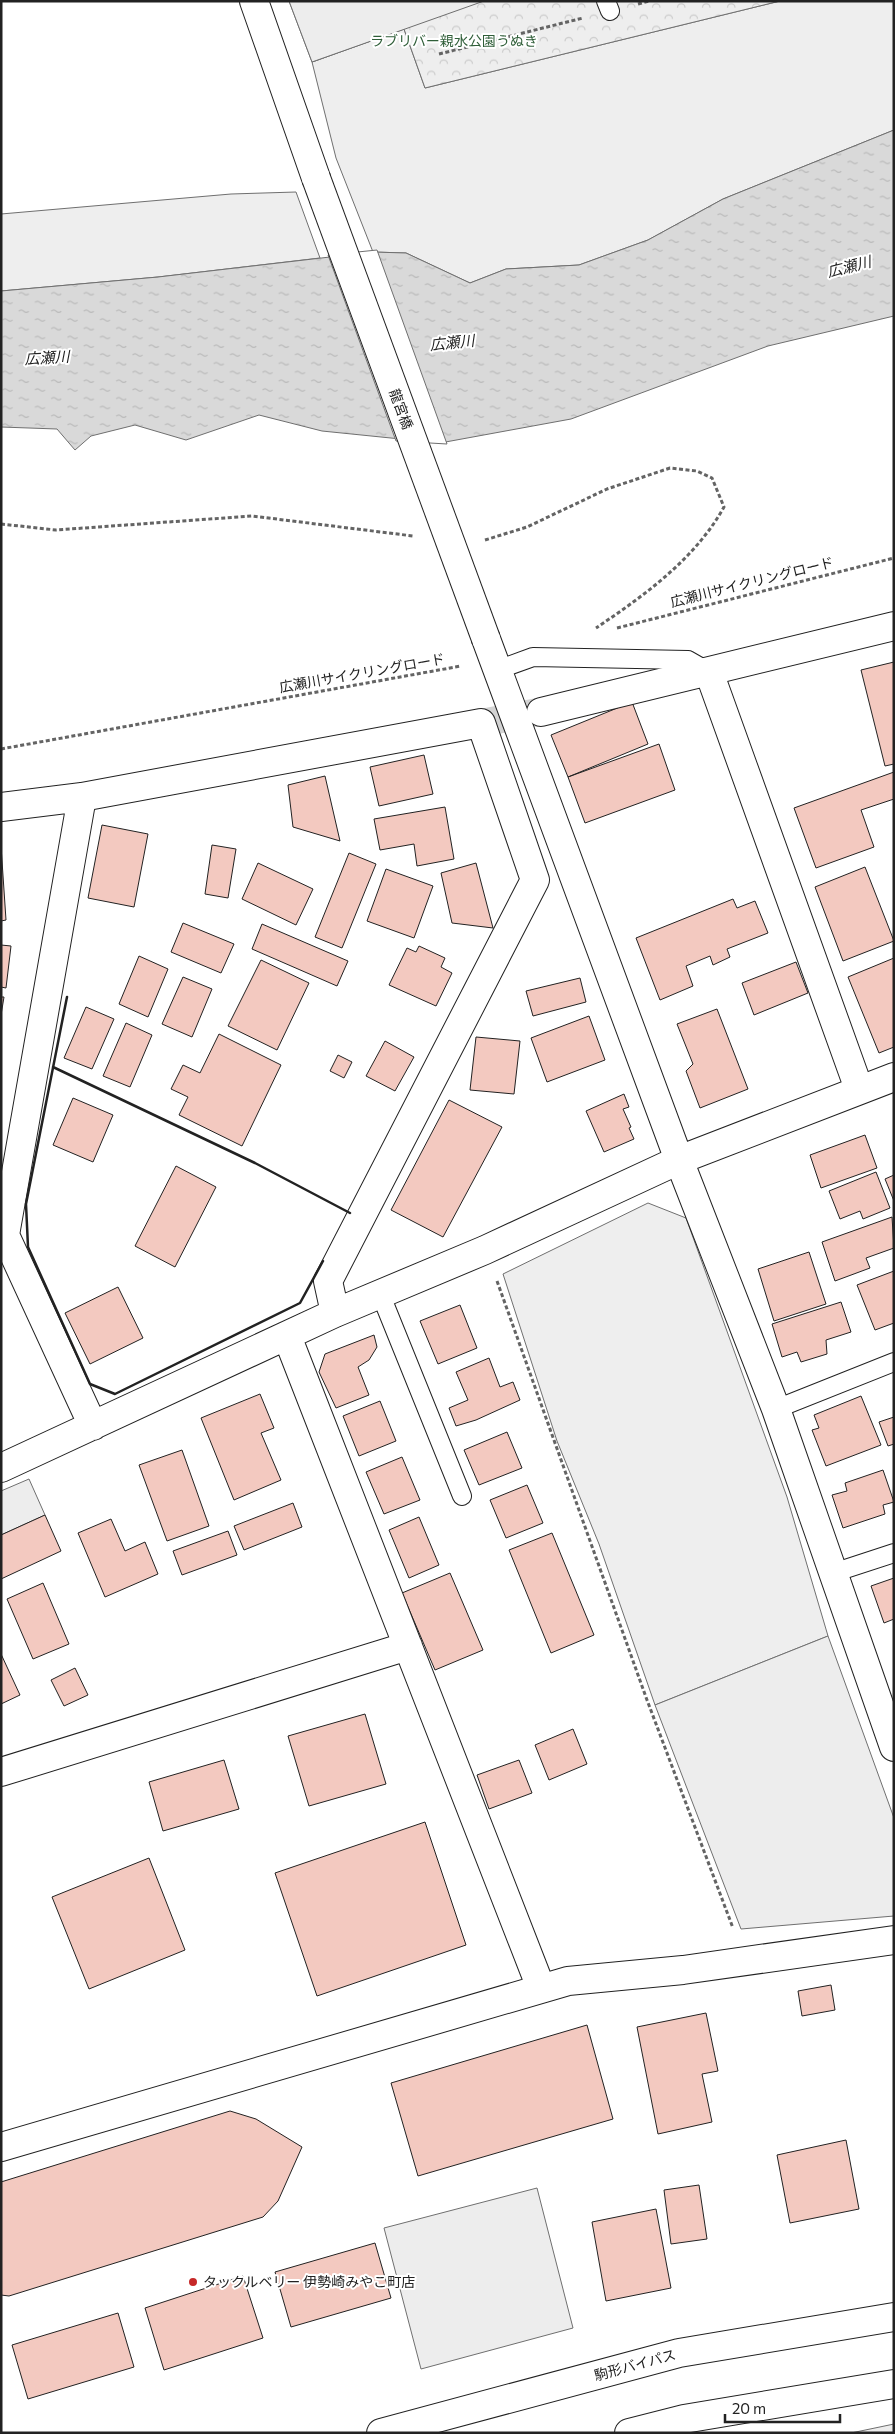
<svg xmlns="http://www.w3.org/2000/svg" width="895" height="2434" viewBox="0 0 895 2434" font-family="Commissioner,'Noto Sans JP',sans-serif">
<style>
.green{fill:#eee;stroke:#6f6f6f}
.park{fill:url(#park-crowns);stroke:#6f6f6f}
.parking{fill:#ededed;stroke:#6f6f6f}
.water{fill:url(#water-ripples);stroke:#6f6f6f}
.pier{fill:#fff;stroke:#6f6f6f}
.building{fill:#f3c9c0;stroke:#222}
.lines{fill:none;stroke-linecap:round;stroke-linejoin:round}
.street-tunnel{stroke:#d3d3d3;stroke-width:28;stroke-dasharray:28 14;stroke-linecap:butt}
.lane-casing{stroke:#222;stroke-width:20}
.street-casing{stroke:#222;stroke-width:30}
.secondary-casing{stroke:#222;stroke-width:30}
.primary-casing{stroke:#222;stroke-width:30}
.path{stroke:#646464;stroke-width:3;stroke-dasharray:4 2.5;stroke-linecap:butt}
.lane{stroke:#fff;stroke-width:18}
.street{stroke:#fff;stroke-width:28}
.secondary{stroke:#fff;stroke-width:28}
.primary{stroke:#fff;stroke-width:28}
.secondary-bridge-casing{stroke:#222;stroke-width:30;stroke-linecap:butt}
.secondary-bridge{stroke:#fff;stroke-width:28}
.wall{stroke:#222;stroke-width:2.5}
.poi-dot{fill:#c62828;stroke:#fff;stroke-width:2}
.labels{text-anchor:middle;stroke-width:4;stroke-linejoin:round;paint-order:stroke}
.park-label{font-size:14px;fill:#2f5e38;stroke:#fff}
.street-label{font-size:14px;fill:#222;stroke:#fff}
.poi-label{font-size:14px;fill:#222;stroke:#fff;text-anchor:start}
.water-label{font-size:15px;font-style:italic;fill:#222;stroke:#fff}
</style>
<defs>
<pattern id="park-crowns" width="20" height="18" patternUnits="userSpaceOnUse" patternTransform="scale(1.25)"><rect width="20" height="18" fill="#eee"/><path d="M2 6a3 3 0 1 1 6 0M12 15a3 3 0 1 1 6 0" fill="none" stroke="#ccc"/></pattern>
<pattern id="water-ripples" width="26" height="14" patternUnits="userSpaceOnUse" patternTransform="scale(1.25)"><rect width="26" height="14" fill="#d9d9d9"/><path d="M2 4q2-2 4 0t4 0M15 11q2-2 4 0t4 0" fill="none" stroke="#bababa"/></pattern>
</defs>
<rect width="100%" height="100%" fill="#fff"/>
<path class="green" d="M780,1H894V130L723,199L648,240L579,265L506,269L470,283L406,253L373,252L336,158L312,62L404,29L425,88Z
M296,192L320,258L158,277L1,291V214L231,194Z
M648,1203L686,1218L787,1497L828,1636L655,1705L599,1544L557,1441L503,1274Z"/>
<path class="park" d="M289,1H780L425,88L404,29L312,62Z"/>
<path class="parking" d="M289,1H484L312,62Z
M29,1479L45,1515L1,1535V1491Z
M828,1636L894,1818V1916L741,1929L655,1705Z
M537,2188L573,2328L421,2369L384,2228Z
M894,2424V2433H851Z"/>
<path class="water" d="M894,130V316L768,346L571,419L440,443L322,431L259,415L186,440L135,425L91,436L75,450L57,429L1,427V291L158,277L373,252L406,253L470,283L506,269L579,265L648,240L723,199Z"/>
<path class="pier" d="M377,250L447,444L396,441L328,255Z"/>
<path class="building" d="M894,662V764L885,766L861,670Z
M632,702L648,744L568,777L551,735Z
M659,744L675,790L585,823L568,777Z
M424,755L433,794L379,806L370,767Z
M894,772V799L861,810L874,847L816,868L794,808Z
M325,776L340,841L293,827L288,785Z
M445,807L454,859L417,866L414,844L380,850L374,819Z
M102,825L148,834L134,907L88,898Z
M212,845L236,849L228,898L205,894Z
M1,846L6,920L1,921Z
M349,853L376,864L342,948L315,937Z
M258,863L313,889L296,925L242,899Z
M476,863L493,928L452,923L441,873Z
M865,867L894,941L843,961L815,887Z
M386,869L433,886L414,938L367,921Z
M733,899L737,908L755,901L768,933L727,949L730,957L713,965L710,956L686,966L693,986L660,1000L636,938Z
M183,923L234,944L221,973L171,952Z
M262,924L348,961L337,986L252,949Z
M1,945L11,946L6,988L1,987Z
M419,946L445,958L441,967L452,973L436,1006L389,985L407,948L416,952Z
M139,956L168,969L148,1017L119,1004Z
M894,958V1047L879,1053L848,977Z
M261,960L309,983L277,1050L228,1026Z
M796,962L808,993L754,1015L742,983Z
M183,977L212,989L192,1037L162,1024Z
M580,978L586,1002L533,1016L526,991Z
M1,997H4L1,1015Z
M86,1007L114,1019L92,1069L64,1058Z
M717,1009L748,1089L700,1108L686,1071L693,1064L677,1024Z
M589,1016L605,1060L547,1082L531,1038Z
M126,1023L152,1035L130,1087L103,1076Z
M219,1034L281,1065L242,1146L179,1115L188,1097L171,1089L183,1065L200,1073Z
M476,1037L520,1041L514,1094L470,1090Z
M385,1041L414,1057L395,1091L366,1076Z
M338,1055L352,1062L344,1078L330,1071Z
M624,1094L629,1107L623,1109L631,1127L629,1128L634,1139L604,1152L586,1111Z
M73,1098L113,1115L93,1162L53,1145Z
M449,1100L502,1127L443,1237L391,1210Z
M865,1135L877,1168L821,1188L810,1155Z
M176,1166L216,1187L175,1267L135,1246Z
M876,1172L890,1208L863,1219L860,1211L840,1219L829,1191Z
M894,1175V1201L885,1179Z
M892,1217L894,1248L866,1258L870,1268L835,1281L822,1242Z
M809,1252L826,1304L774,1321L758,1269Z
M894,1271V1323L875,1330L857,1285Z
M118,1287L143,1338L90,1364L65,1313Z
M841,1302L851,1332L826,1340L827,1354L801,1362L797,1352L782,1357L772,1324Z
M460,1305L477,1348L438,1364L420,1321Z
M374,1335L377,1347L369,1360L358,1367L369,1395L336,1408L319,1372L325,1354Z
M489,1358L500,1387L513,1382L520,1400L476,1420L456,1426L449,1408L468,1400L456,1372Z
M260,1394L274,1428L261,1433L281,1480L234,1500L201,1418Z
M861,1396L881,1445L826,1466L812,1430L819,1428L814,1415Z
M380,1401L396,1441L359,1456L343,1416Z
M894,1417V1444L888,1446L879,1422Z
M507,1432L522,1468L479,1485L464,1450Z
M182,1450L209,1526L167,1541L139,1465Z
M402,1457L420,1500L384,1514L366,1472Z
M883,1470L894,1502L883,1505L885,1514L843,1528L832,1495L847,1491L845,1483Z
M527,1485L543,1523L506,1538L490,1500Z
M293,1503L302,1527L244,1550L234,1526Z
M45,1515L61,1551L1,1579V1535Z
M419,1517L439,1565L409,1578L389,1530Z
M111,1519L125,1551L145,1542L158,1574L105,1597L78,1533Z
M228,1531L237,1555L182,1575L173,1551Z
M552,1533L594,1635L551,1653L509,1550Z
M450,1573L483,1650L435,1670L402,1593Z
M894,1578V1619L884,1623L871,1586Z
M43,1583L69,1644L33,1659L7,1599Z
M1,1654L20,1695L1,1704Z
M75,1668L88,1695L64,1706L51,1680Z
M365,1714L386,1784L309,1806L288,1736Z
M573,1729L587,1764L549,1780L535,1745Z
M224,1760L239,1809L163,1831L149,1782Z
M519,1760L532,1793L489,1809L477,1775Z
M425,1822L466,1945L317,1996L275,1873Z
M149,1858L185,1950L89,1989L52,1897Z
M831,1985L835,2010L802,2016L798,1991Z
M706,2013L718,2071L702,2074L712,2122L658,2134L637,2027Z
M587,2025L613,2119L418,2176L391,2083Z
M230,2111L256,2119L302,2147L278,2201L263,2217L9,2296L1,2295V2182Z
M846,2140L859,2209L790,2223L777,2155Z
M699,2185L707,2239L671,2244L664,2190Z
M656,2209L671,2288L606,2301L592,2222Z
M375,2243L391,2298L291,2327L275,2272Z
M243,2276L263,2338L164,2370L145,2308Z
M118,2313L134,2367L28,2399L12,2345Z"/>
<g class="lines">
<path class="street-tunnel" d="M481,723L538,712"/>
<defs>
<path id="lane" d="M606,1L610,11
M497,670L533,657L688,660L709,672
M380,1293L462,1496
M776,1409L894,1362
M833,1573L894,1553"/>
<path id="street" d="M709,672L859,1089
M541,712L894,626
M82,797L5,1235L93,1426
M1,807L82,797L481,723L535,880L328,1281L335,1313
M287,1336L541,1988
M1,1468L335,1313L485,1250L679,1160
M1,1772L408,1646
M1,2147L568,1981L683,1970L894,1940"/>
<path id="secondary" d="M254,1L316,178
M486,639L679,1160L776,1409L894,1747
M679,1160L894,1077"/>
<path id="primary" d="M381,2433L679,2353L894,2317
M629,2433L684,2419L894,2384"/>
</defs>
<use href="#lane" class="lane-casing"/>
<use href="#street" class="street-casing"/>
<use href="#secondary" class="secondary-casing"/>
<use href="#primary" class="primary-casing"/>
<path class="path" d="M638,4L649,1
M439,54L583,18
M1,524L56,530L252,516L413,536
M485,540L527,527L607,489L670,468L697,471L712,478L724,507C695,559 645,595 596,628
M617,628L894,558
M1,749L461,666
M497,1281L647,1700L733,1928"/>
<use href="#lane" class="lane"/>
<use href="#street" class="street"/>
<use href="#secondary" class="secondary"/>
<use href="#primary" class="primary"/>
<defs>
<path id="secondary-bridge" d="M316,178L486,639"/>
</defs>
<use href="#secondary-bridge" class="secondary-bridge-casing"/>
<use href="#secondary-bridge" class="secondary-bridge"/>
<path class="wall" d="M67,997L26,1204L28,1247L90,1384L115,1394L300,1303L323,1261
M53,1067L255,1163L350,1213"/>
</g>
<circle class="poi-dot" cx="193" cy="2282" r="5"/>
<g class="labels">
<g class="park-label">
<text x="454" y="46">ラブリバー親水公園うぬき</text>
</g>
<g class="street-label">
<text transform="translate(401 409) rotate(70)" y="5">龍宮橋</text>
<text transform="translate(752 582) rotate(-14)" y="5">広瀬川サイクリングロード</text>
<text transform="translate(362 673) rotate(-10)" y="5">広瀬川サイクリングロード</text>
<text transform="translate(635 2365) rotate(-15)" y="5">駒形バイパス</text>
</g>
<g class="poi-label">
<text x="203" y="2287">タックルベリー 伊勢崎みやこ町店</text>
</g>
<g class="water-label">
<text transform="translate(849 267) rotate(-14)" y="5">広瀬川</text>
<text transform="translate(452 343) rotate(-6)" y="5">広瀬川</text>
<text transform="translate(47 358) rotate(-3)" y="5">広瀬川</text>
</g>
</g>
<rect width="895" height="2434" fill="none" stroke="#222222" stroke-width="5"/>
<path d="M725 2414v8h115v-8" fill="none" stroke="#222222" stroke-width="2.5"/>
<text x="732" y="2414" font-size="15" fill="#222222" stroke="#ffffff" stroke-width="4" paint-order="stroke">20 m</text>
</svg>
